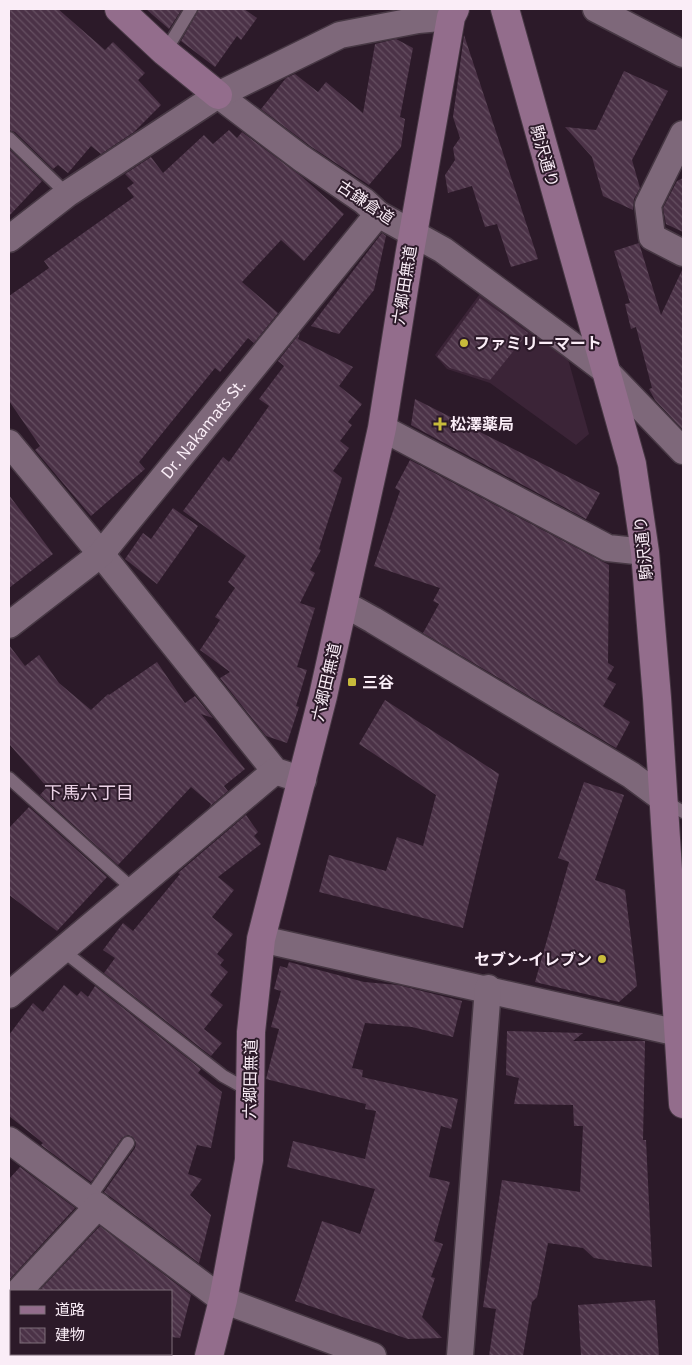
<svg xmlns="http://www.w3.org/2000/svg" width="692" height="1365" viewBox="0 0 692 1365" font-family="Georgia,'Noto Sans JP',serif">
<style>
.built{fill:#3b2437}
.building{fill:url(#building-back-hatch)}
.lines{fill:none;stroke-linecap:round;stroke-linejoin:round}
.lane-casing{stroke:#473844;stroke-width:15}
.street-casing{stroke:#473844;stroke-width:29}
.secondary-casing{stroke:#473844;stroke-width:30}
.lane{stroke:#7e687a;stroke-width:12}
.street{stroke:#7e687a;stroke-width:26}
.secondary{stroke:#936d8c;stroke-width:28}
.poi-dot{fill:#c7bb3b;stroke:#2c1a29;stroke-width:2}
.labels{text-anchor:middle;stroke-width:4;stroke-linejoin:round;paint-order:stroke}
.street-label{font-size:16px;fill:#faedf7;stroke:#2c1a29}
.poi-label{font-size:16px;font-weight:bold;fill:#faedf7;stroke:#2c1a29;text-anchor:start}
.neighbourhood-label{font-size:18px;fill:#ebd2e6;stroke:#2c1a29}
</style>
<defs>
<pattern id="building-back-hatch" width="6" height="6" patternUnits="userSpaceOnUse" patternTransform="scale(1.25)"><rect width="6" height="6" fill="#4b3247"/><path d="M-1 5l2 2M0 0l6 6M5-1l2 2" fill="none" stroke="#665062"/></pattern>
</defs>
<rect width="100%" height="100%" fill="#2c1a29"/>
<path class="built" d="M482,291L568,359L589,434L576,445L490,383L447,369L435,355Z"/>
<path class="building" d="M9,9H58L105,50L113,42L145,73L138,80L161,105L134,132L101,154L91,146L68,173L58,165L53,169L15,132L9,130Z
M146,9H182L169,29Z
M199,9H244L257,18L241,40L237,36L215,67L181,41Z
M464,35L538,259L511,267L497,224L485,227L472,186L448,193L445,175L455,160L453,148L460,138L453,117Z
M396,39L413,48L400,117L405,119L401,147L369,185L310,146L261,109L286,78L295,74L318,92L326,82L363,113L375,44Z
M624,71L668,91L632,160L640,188L634,199L633,210L603,196L592,157L565,127L596,130Z
M229,130L237,138L242,132L301,176L344,214L304,261L281,240L242,282L278,313L254,343L248,338L220,372L215,368L139,462L145,469L91,516L35,450L40,446L9,401V296L49,268L44,261L134,197L127,188L134,183L125,174L151,157L163,173L204,135L213,144Z
M9,149L42,181L9,216Z
M683,178V232L666,224L663,208L677,181Z
M382,233L386,236L374,290L339,334L311,326Z
M639,243L661,315L683,268V430L655,400L649,389L652,388L636,327L631,329L625,304L630,303L614,251Z
M480,298L528,333L490,380L450,368L437,357Z
M300,333L298,339L353,367L339,386L362,404L348,422L352,425L340,441L349,448L333,471L342,478L319,549L321,550L310,570L315,573L300,603L315,608L297,667L307,670L296,706L299,707L287,743L266,736L220,678L230,672L200,650L220,620L215,617L235,588L228,582L246,556L183,511L223,457L229,462L269,406L259,399L284,366L278,361Z
M415,399L600,493L586,519L411,425Z
M410,460L609,565L608,663L614,667L607,679L616,684L603,706L630,722L616,748L423,633L439,604L433,601L440,588L374,566L400,491L395,488Z
M9,495L53,554L9,588Z
M173,508L198,526L157,584L125,559L143,533L151,539Z
M9,645L25,666L39,655L59,683L91,710L108,694L109,695L157,662L185,703L195,696L213,718L201,714L245,769L224,786L228,791L209,807L211,804L191,787L118,865L40,795L47,787L9,744Z
M385,700L499,774L463,928L319,892L329,855L386,871L397,837L423,846L436,795L359,744Z
M584,782L624,795L595,880L625,890L637,986L619,1002L535,982L569,862L558,858Z
M29,807L107,877L57,931L9,895V828Z
M246,815L258,832L254,836L261,844L218,877L234,890L212,917L233,934L217,954L224,960L220,965L228,972L210,995L223,1005L204,1029L222,1043L211,1056L104,973L115,958L103,950L123,923L133,931L180,874L178,873Z
M289,962L364,982L398,985L462,1001L453,1037L412,1027L365,1023L352,1068L363,1070L362,1077L458,1099L451,1129L441,1126L429,1177L450,1182L434,1241L443,1244L431,1277L435,1278L422,1317L442,1338L408,1339L295,1301L322,1221L360,1234L375,1189L287,1167L293,1141L365,1159L376,1111L365,1109L366,1104L266,1079L279,1029L271,1027L281,991L274,989L280,966L287,968Z
M64,985L77,996L81,991L88,997L95,986L201,1069L198,1073L222,1092L211,1148L197,1145L188,1174L202,1179L190,1195L211,1215L199,1263L104,1192L135,1148L136,1143L133,1137L128,1135L122,1138L91,1182L41,1145L43,1143L9,1116V1035L33,1003L43,1012Z
M507,1031L583,1033L573,1041H645L643,1140H646L652,1267L594,1258L583,1248L548,1243L537,1297L532,1302L523,1356H489L496,1309L483,1307L502,1180L580,1192L583,1126H574L573,1105L514,1104L519,1078L506,1075Z
M20,1167L75,1208L9,1280V1179Z
M100,1226L191,1295L180,1338L171,1337V1291H39Z
M655,1300L659,1356H581L578,1305Z"/>
<g class="lines">
<defs>
<path id="lane" d="M165,52L191,9
M9,138L67,194
M9,778L133,889
M664,800L683,812
M62,950L223,1076L250,1091
M88,1200L128,1143"/>
<g id="street">
<path d="M596,9L683,54"/>
<path d="M218,95L301,158L364,201L378,214L443,250L569,343L607,372L683,451"/>
<path d="M683,134L648,205L652,237L683,253"/>
<path d="M9,239L67,194L218,95L340,35L418,20L451,17"/>
<path d="M382,428L608,548L645,552"/>
<path d="M9,443L101,554L275,771L303,780"/>
<path d="M343,607L355,610L373,620L631,775L662,798"/>
<path id="s1" d="M9,625L101,554L378,214"/>
<path d="M261,939L683,1034"/>
<path d="M9,995L275,771"/>
<path d="M9,1140L223,1300L373,1356"/>
<path d="M19,1291L98,1206"/>
<path d="M460,1356L488,988"/>
</g>
<path id="secondary" d="M119,9L165,52L218,95
M505,9L632,464L645,552L657,698L683,1104
M209,1356L223,1300L249,1160L251,1032L261,939L323,696L382,428L409,257L451,17L455,9"/>
</defs>
<use href="#lane" class="lane-casing"/>
<use href="#street" class="street-casing"/>
<use href="#secondary" class="secondary-casing"/>
<use href="#lane" class="lane"/>
<use href="#street" class="street"/>
<use href="#secondary" class="secondary"/>
</g>
<g class="poi-dot">
<circle cx="464" cy="343" r="5"/>
<path d="M437.5 416.5h5v5h5v5h-5v5h-5v-5h-5v-5h5z"/>
<rect x="347" y="677" width="10" height="10" rx="2.5"/>
<circle cx="602" cy="959" r="5"/>
</g>
<g class="labels">
<g class="street-label">
<text transform="translate(545 156) rotate(74)" y="6">駒沢通り</text>
<text transform="translate(366 202) rotate(34)" y="6">古鎌倉道</text>
<text transform="translate(404 285) rotate(-81)" y="6">六郷田無道</text>
<text dy="6" stroke="none"><textPath href="#s1" startOffset="278">Dr. Nakamats St.</textPath></text>
<text transform="translate(643 548) rotate(-96)" y="6">駒沢通り</text>
<text transform="translate(326 682) rotate(-77)" y="6">六郷田無道</text>
<text transform="translate(250 1079) rotate(-89)" y="6">六郷田無道</text>
</g>
<g class="poi-label">
<text x="474" y="349">ファミリーマート</text>
<text x="450" y="430">松澤薬局</text>
<text x="362" y="688">三谷</text>
<text x="592" y="965" text-anchor="end">セブン-イレブン</text>
</g>
<g class="neighbourhood-label">
<text x="89" y="799">下馬六丁目</text>
</g>
</g>
<rect width="692" height="1365" fill="none" stroke="#faedf7" stroke-width="20"/>
<rect x="10" y="1290" width="162" height="65" fill="#2c1a29" stroke="#7e6e7b"/>
<rect x="20" y="1306" width="25" height="8" fill="#936d8c" stroke="#7e6e7b"/>
<text x="55" y="1315" font-size="15" fill="#faedf7">道路</text>
<rect x="20" y="1328" width="25" height="15" fill="url(#building-back-hatch)" stroke="#7e6e7b"/>
<text x="55" y="1340" font-size="15" fill="#faedf7">建物</text>
</svg>
